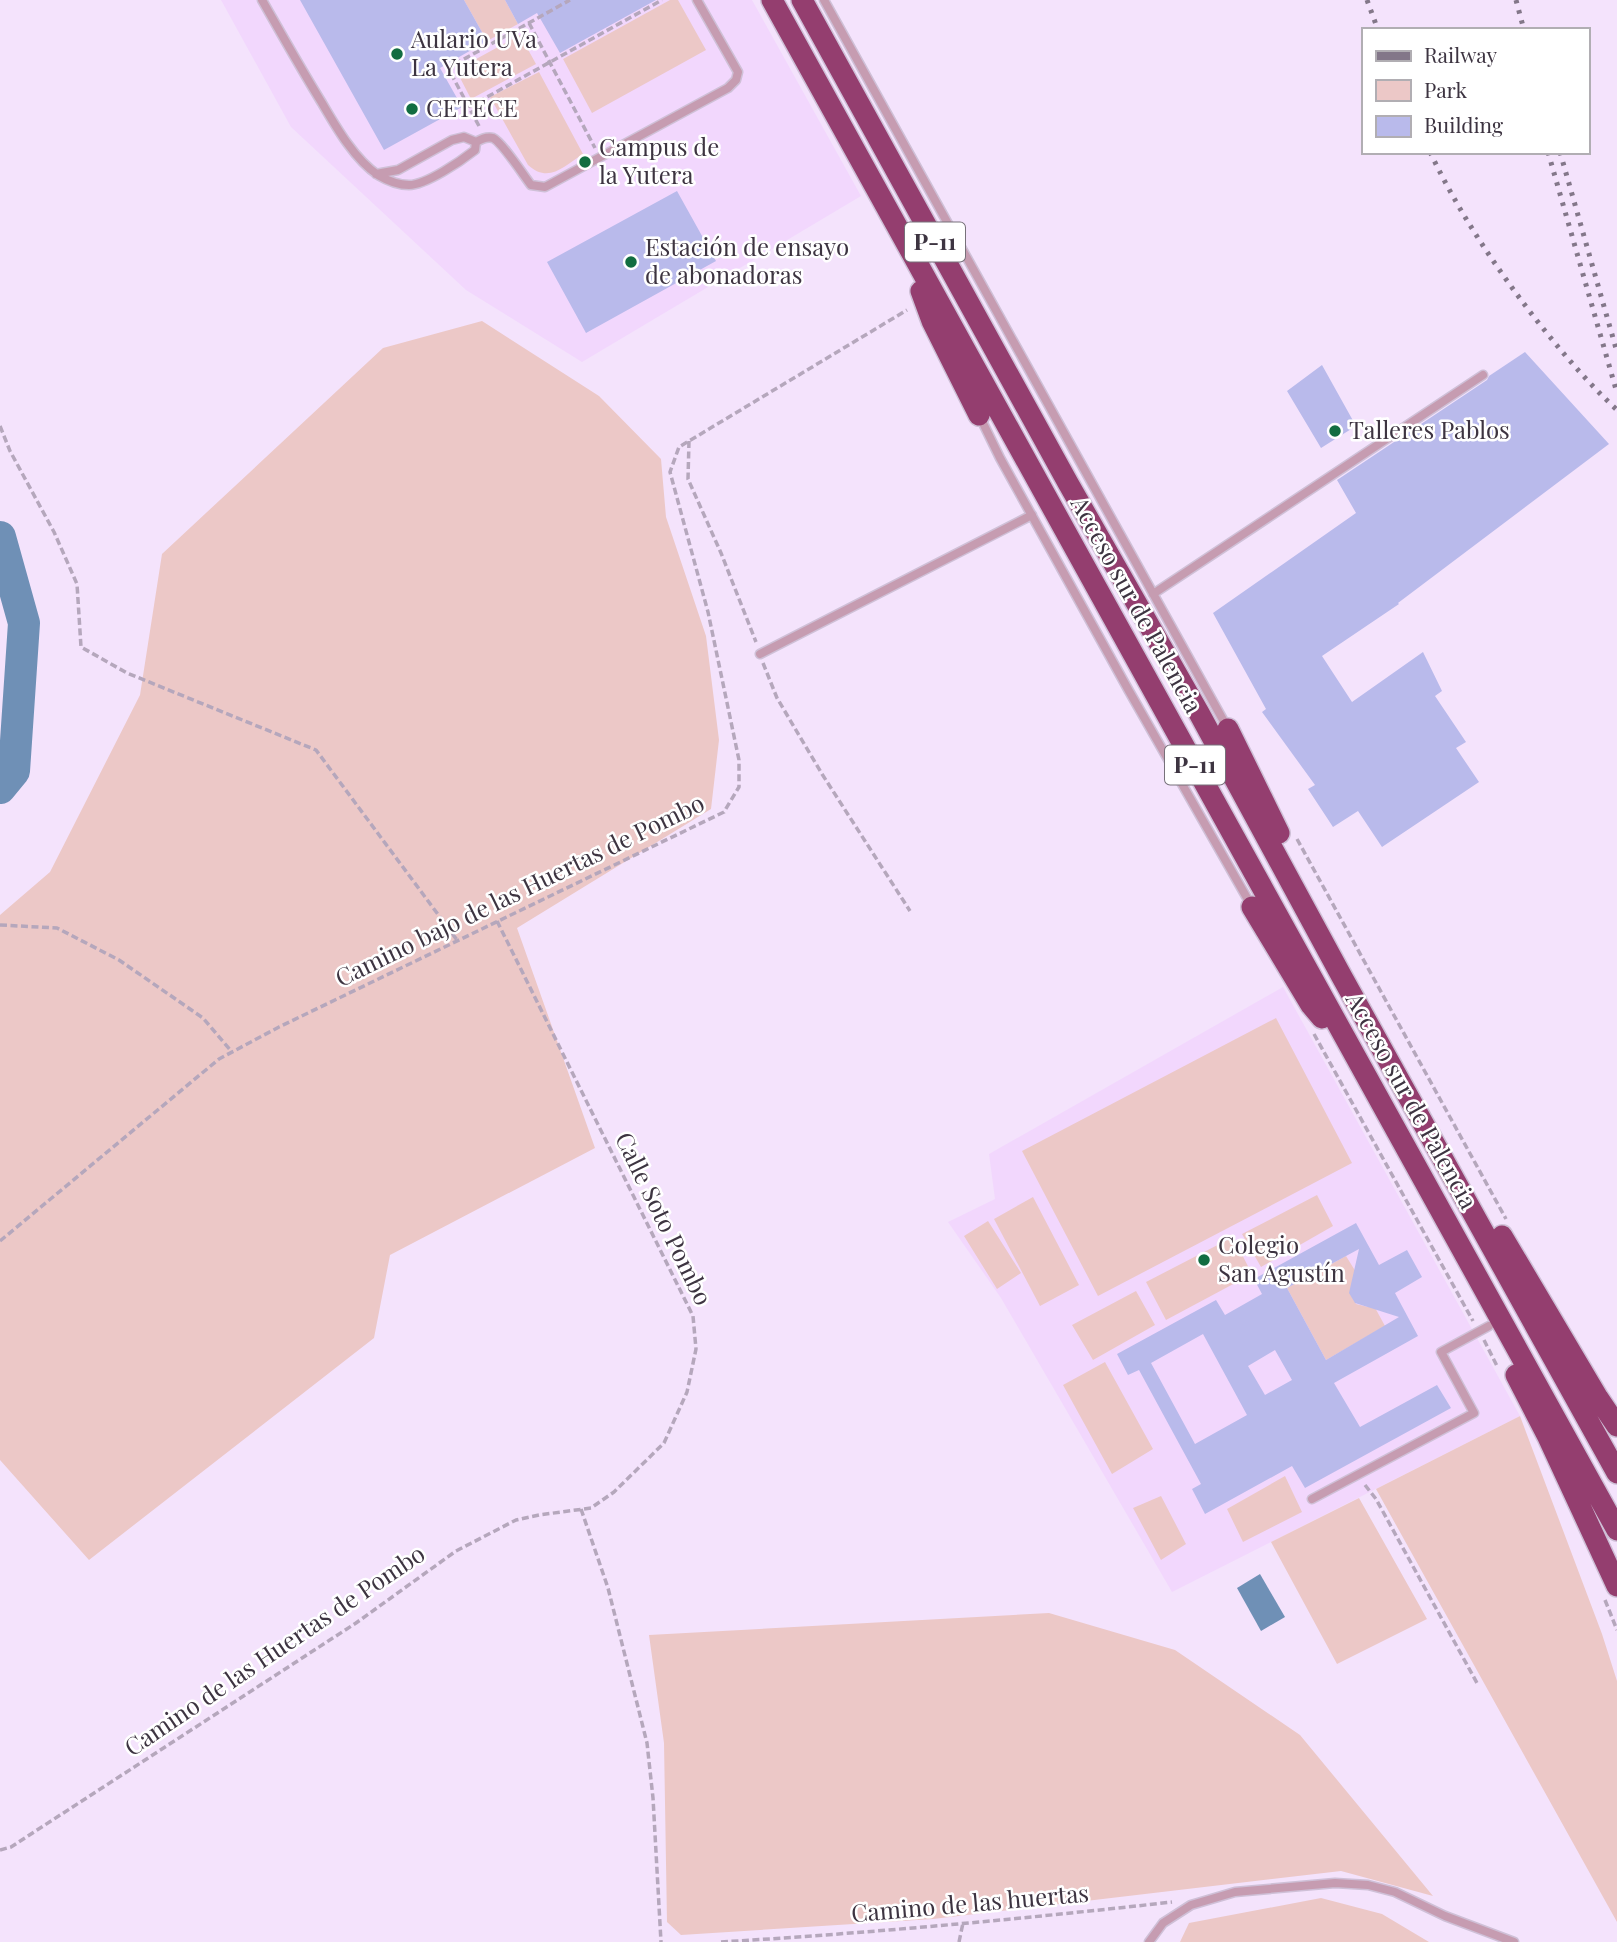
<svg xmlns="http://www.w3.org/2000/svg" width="1617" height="1942" viewBox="0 0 1617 1942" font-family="'Playfair Display',serif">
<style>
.built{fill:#f2d7fd}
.green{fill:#ecc8c7}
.water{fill:#6f90b6}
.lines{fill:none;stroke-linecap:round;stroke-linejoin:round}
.river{stroke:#6f90b6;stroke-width:32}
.building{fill:#b9baeb;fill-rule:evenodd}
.service-casing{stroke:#cfc0d7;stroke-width:11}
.motorway-casing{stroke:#cfc0d7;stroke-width:24}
.path{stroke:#b5a7bc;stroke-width:3.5;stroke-dasharray:7 3.5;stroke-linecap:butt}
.service{stroke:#c69cb1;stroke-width:8}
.motorway{stroke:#943e6f;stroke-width:21}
.rail{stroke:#837789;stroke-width:5;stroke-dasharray:3.5 7;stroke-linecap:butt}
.poi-dot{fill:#126d41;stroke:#fff;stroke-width:2.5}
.labels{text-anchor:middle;stroke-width:5;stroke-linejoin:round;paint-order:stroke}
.shield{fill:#fff;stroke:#77717a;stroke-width:2}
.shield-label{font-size:23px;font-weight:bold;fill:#3d3441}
.poi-label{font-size:24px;fill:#3d3441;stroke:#fff;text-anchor:start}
.street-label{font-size:24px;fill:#3d3441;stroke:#fff}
</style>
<rect width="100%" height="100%" fill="#f4e3fc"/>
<path class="built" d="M221,0H752L861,196L582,362L466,290L291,127Z
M1283,987L1520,1416L1172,1592L1001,1298L948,1222L995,1199L989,1154Z"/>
<path class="green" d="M464,0H505L518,24L487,41Z
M670,0H678L706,50L592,113L563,59Z
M520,35L536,64L471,99L456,70Z
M539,72L583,154C564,166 549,184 528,165L490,97Z
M482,321L599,396L661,459L666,517L706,636L719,740L711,809L517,928L595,1148L390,1255L374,1338L89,1560L0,1460V915L50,872L140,695L162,554L383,348Z
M1276,1018L1352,1163L1098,1296L1022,1151Z
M1317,1195L1333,1226L1261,1267L1242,1234Z
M1033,1197L1079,1285L1040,1306L994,1219Z
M988,1221L1021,1273L997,1289L964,1236Z
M1233,1237L1252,1274L1166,1320L1146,1282Z
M1346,1256L1359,1277L1350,1293L1356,1304L1368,1307L1373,1304L1385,1326L1326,1360L1287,1288Z
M1136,1291L1155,1325L1093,1360L1072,1325Z
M1105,1362L1153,1449L1112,1474L1063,1385Z
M1520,1416L1602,1634L1617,1681V1922L1376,1489Z
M1285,1476L1302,1512L1243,1542L1227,1509Z
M1161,1496L1186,1544L1161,1560L1133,1508Z
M1359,1498L1427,1619L1337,1664L1271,1542Z
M1049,1613L1175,1650L1300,1735L1433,1896L1341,1871L933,1919L681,1935L667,1922L664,1743L649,1635Z
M1321,1898L1382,1914L1429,1942H1180L1189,1923Z"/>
<path class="water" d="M1260,1574L1285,1617L1261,1631L1237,1588Z"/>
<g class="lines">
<path class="river" d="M0,537L24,623L14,771L0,788"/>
</g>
<path class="building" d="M300,0H464L487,41L440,68L462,107L384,150Z
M505,0H656L560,53L537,13L518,24Z
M677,191L716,261L586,333L547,262Z
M1525,352L1609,444L1398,603L1399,604L1322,656L1352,702L1423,652L1442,691L1435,696L1466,742L1456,748L1479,782L1382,847L1358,811L1333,827L1308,789L1315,785L1262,712L1266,709L1213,613L1356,513L1337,480L1487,380L1489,376Z
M1322,365L1356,426L1321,448L1287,391Z
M1356,1223L1379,1265L1407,1250L1422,1277L1395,1293L1418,1336L1334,1383L1360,1427L1437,1385L1451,1408L1305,1488L1292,1466L1205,1514L1192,1489L1201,1484L1139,1370L1128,1375L1117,1354L1216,1300L1225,1315L1262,1294L1254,1279ZM1359,1249L1349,1293L1355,1303L1399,1317L1326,1360L1287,1288ZM1203,1334L1247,1415L1195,1444L1151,1363ZM1275,1350L1292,1380L1265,1395L1248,1366Z"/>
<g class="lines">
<defs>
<path id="service" d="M262,0C282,35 301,69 322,103C336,127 355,160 378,175C388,181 398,185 409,185C426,185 461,161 475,150L476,142C481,139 487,136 493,138C502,142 524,176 531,185L545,187L728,88L736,80L738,72L697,0
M824,0L1227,727
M376,174L398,170L452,140L464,137L476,142
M979,415L1000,458L1129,691L1251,905
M1153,594L1483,375
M760,654L1032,515
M1312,1499L1474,1413L1441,1352L1489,1326
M1149,1942L1163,1923L1191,1905L1235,1892L1335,1883L1368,1885L1395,1892L1445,1916L1514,1942"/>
<path id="motorway" d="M772,0L1617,1530
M802,0L1068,483L1199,713L1342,977L1617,1473
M921,291L932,321L979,415
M1228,729L1279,833
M1252,907L1311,1005L1322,1018
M1502,1236L1598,1398L1617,1426
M1516,1375L1548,1437L1617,1586"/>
</defs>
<use href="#service" class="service-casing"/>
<use href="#motorway" class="motorway-casing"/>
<path class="path" d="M529,23L595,148
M469,107L662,0
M479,126L448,68L570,0
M0,426L10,451L54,532L77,584L81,647L127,673L316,750L457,940
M689,441L688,479L721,553L756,642
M763,663L777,698L822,774L910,911
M1297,839L1506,1219
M0,925L57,928L119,960L203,1018L232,1052
M1314,1034L1473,1321
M0,1241L219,1059L279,1027L724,812L739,787V760L708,612L670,472L679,447L907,310
M1484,1340L1498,1368
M1365,1485L1376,1499L1477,1683
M581,1509L608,1588L647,1743L653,1798L661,1942
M1605,1600L1617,1630
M0,1850L11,1847L356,1623L456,1551L516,1520L539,1515L591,1508L614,1492L664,1443L687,1392L696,1349L693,1316L497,921
M721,1942C871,1933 1022,1919 1172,1902
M959,1942L963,1923"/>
<use href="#service" class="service"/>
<use href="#motorway" class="motorway"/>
<path class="rail" d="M1367,0L1378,30
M1516,0L1524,30
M1430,152C1458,211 1494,265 1534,317C1560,350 1586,381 1617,410
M1548,152L1617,393
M1560,152L1617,352"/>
</g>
<g class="poi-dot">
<circle cx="397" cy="54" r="7"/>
<circle cx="412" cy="109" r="7"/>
<circle cx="585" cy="162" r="7"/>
<circle cx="631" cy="262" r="7"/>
<circle cx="1335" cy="431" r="7"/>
<circle cx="1204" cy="1260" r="7"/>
</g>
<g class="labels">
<g class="shield">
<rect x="905" y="222.5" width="60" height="39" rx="5"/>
<rect x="1165" y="745.5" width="60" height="39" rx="5"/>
</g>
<g class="shield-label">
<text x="935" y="250">P-11</text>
<text x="1195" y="773">P-11</text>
</g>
<g class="poi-label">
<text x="411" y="48">Aulario UVa<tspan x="411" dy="28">La Yutera</tspan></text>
<text x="426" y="117">CETECE</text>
<text x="599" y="156">Campus de<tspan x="599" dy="28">la Yutera</tspan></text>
<text x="645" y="256">Estación de ensayo<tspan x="645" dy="28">de abonadoras</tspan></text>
<text x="1349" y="439">Talleres Pablos</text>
<text x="1218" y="1254">Colegio<tspan x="1218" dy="28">San Agustín</tspan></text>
</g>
<g class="street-label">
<text transform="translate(1136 605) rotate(61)" y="8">Acceso sur de Palencia</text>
<text transform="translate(520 891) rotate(-26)" y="8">Camino bajo de las Huertas de Pombo</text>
<text transform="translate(1411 1101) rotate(61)" y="8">Acceso sur de Palencia</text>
<text transform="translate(663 1219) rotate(64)" y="8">Calle Soto Pombo</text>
<text transform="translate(275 1651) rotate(-34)" y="8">Camino de las Huertas de Pombo</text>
<text transform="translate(970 1904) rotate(-5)" y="8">Camino de las huertas</text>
</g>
</g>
<rect x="1362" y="28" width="228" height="126" fill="#ffffff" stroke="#b1aeb3" stroke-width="2"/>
<rect x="1376" y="51" width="35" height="10" fill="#837789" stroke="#b1aeb3" stroke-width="2"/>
<text x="1424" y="63" font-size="21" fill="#3d3441">Railway</text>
<rect x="1376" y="80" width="35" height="21" fill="#ecc8c7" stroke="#b1aeb3" stroke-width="2"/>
<text x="1424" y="98" font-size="21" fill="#3d3441">Park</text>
<rect x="1376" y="116" width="35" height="21" fill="#b9baeb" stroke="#b1aeb3" stroke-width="2"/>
<text x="1424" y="133" font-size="21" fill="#3d3441">Building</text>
</svg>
